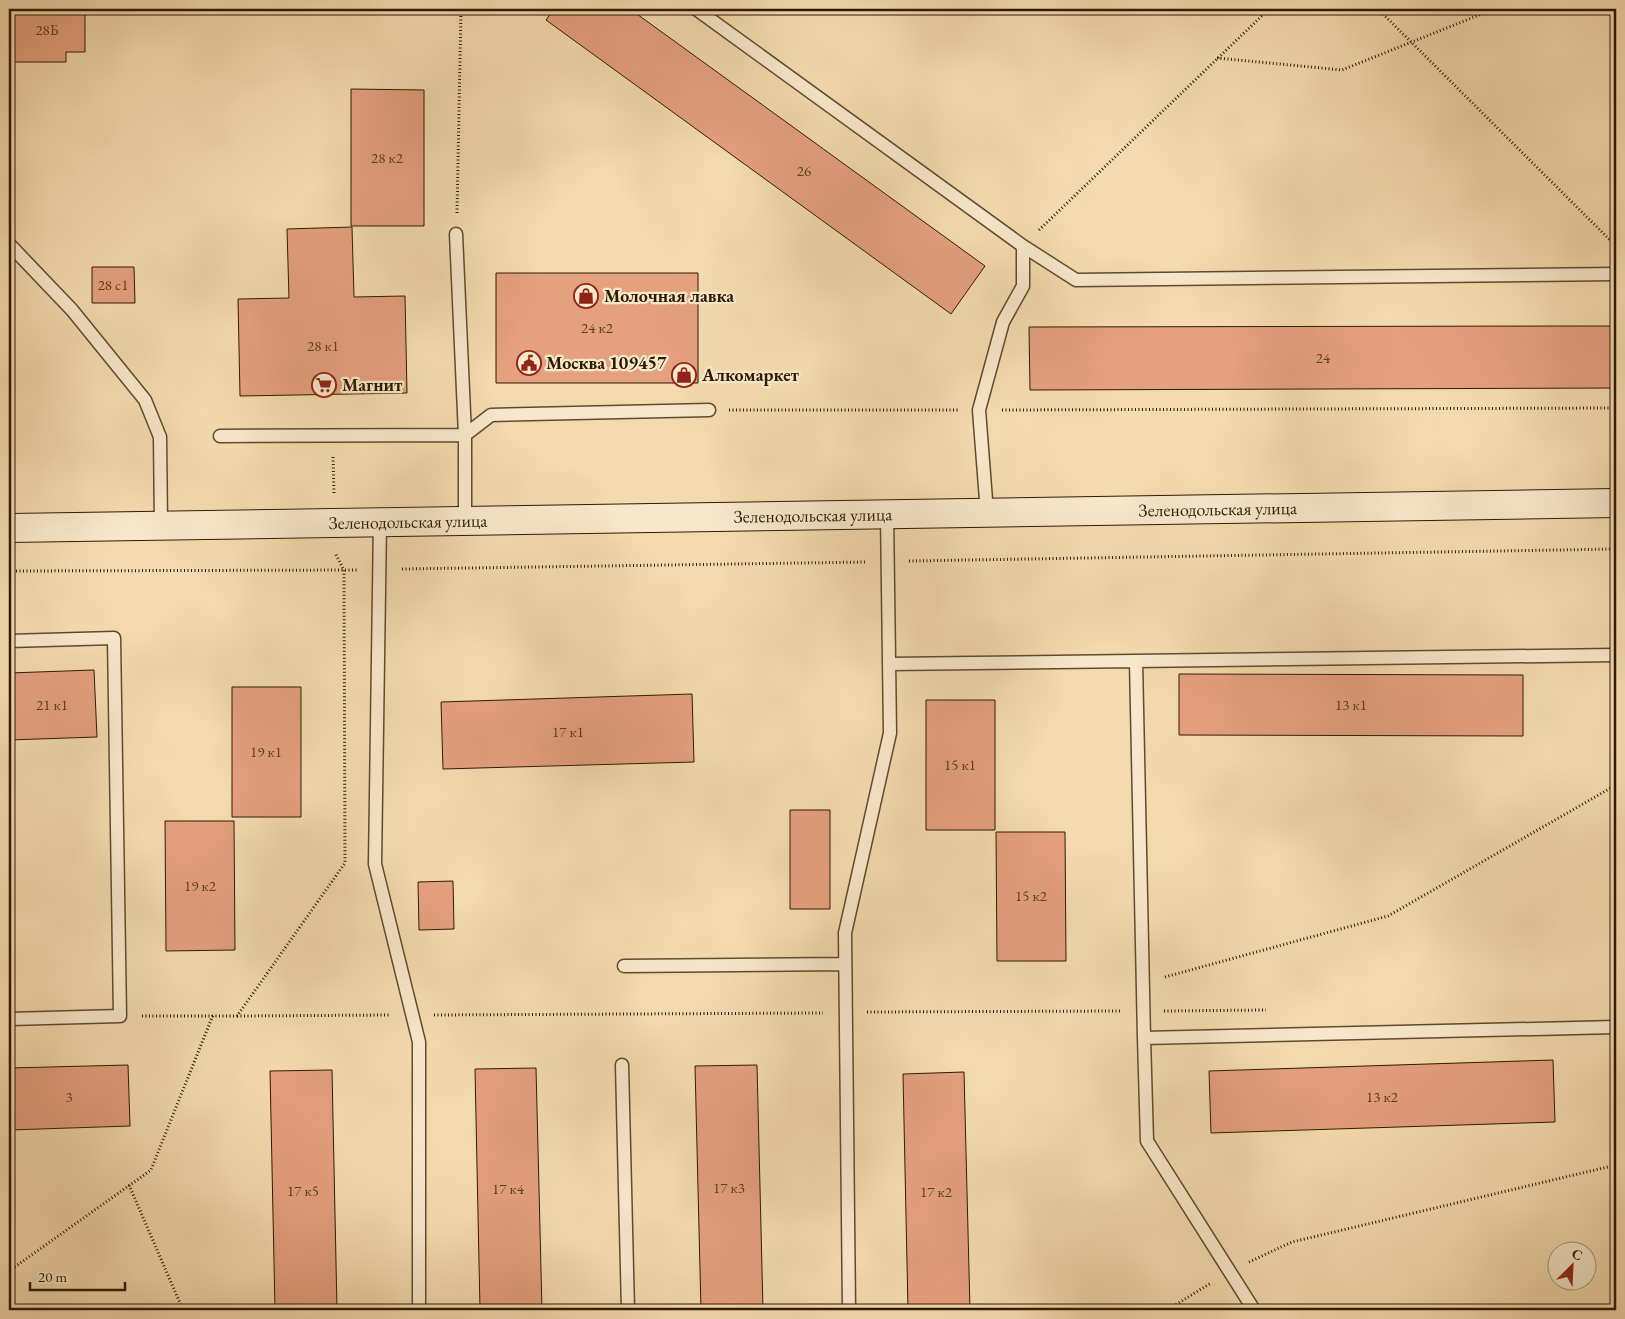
<svg xmlns="http://www.w3.org/2000/svg" width="1625" height="1319" viewBox="0 0 1625 1319" font-family="'EB Garamond',serif">
<style>
.building{fill:#e5a07f;stroke:#2e1902}
.lines{fill:none;stroke-linecap:round;stroke-linejoin:round}
.lane-casing{stroke:#604a2d;stroke-width:15}
.secondary-casing{stroke:#2e1902;stroke-width:30}
.path{stroke:#2e1902;stroke-width:3;stroke-dasharray:1 2.5;stroke-linecap:butt}
.lane{stroke:#f8e8cb;stroke-width:12}
.secondary{stroke:#f8e8cb;stroke-width:28}
.labels{text-anchor:middle;stroke-width:4.5;stroke-linejoin:round;paint-order:stroke}
.number-label{font-size:15px;fill:#5c3b21}
.poi-label{font-size:18px;font-weight:bold;fill:#2e1902;stroke:#f8e8cb;text-anchor:start}
.street-label{font-size:18px;fill:#2e1902;stroke:#f8e8cb}
</style>
<rect width="100%" height="100%" fill="#f4dbaf"/>
<filter id="stains"><feTurbulence type="fractalNoise" baseFrequency=".004" numOctaves="4"/><feColorMatrix values="0 0 0 0 .2 0 0 0 0 .09 0 0 0 0 .02 0 0 0 .5 -.17"/></filter>
<radialGradient id="worn" r=".72"><stop offset=".6" stop-color="#630" stop-opacity="0"/><stop offset="1" stop-color="#630" stop-opacity=".3"/></radialGradient>
<path class="building" d="M9,9H85V52H66V62H9Z
M554,9H630L985,266L951,314L546,20Z
M351,89L424,90V226H351Z
M352,227L354,297L405,296L407,393L240,396L238,299L289,298L287,229Z
M92,267H134L135,303H92Z
M496,273H698V383H496Z
M1562,326H1616V388L1030,390L1029,327Z
M94,670L97,737L9,740V673Z
M1179,674L1523,675V736L1179,735Z
M232,687H301V817H232Z
M692,694L694,762L443,769L441,702Z
M926,700H995V830H926Z
M790,810H830V909H790Z
M165,821H234L235,950L166,951Z
M996,832H1065L1066,961H997Z
M453,881L454,929L419,930L418,882Z
M1553,1060L1555,1122L1211,1133L1209,1071Z
M128,1065L130,1126L9,1130V1068Z
M757,1065L763,1310H701L695,1066Z
M536,1068L542,1310H480L475,1069Z
M332,1070L337,1310H275L270,1071Z
M964,1072L970,1310H908L903,1074Z"/>
<g class="lines">
<defs>
<path id="lane" d="M696,9L1023,246L1076,280L1616,274
M456,234L465,435V521
M9,244L72,310L145,400L160,437L161,525
M220,436L465,435L491,415L709,410
M987,513L979,410L1003,322L1023,286V246
M380,522L375,864L419,1042V1310
M9,641L114,638L120,1016L9,1019
M1136,661L1144,1038L1616,1027
M889,664L1616,655
M624,966L845,964
M1144,1038L1147,1141L1254,1310
M622,1065L628,1310
M849,1310L845,933L890,733L887,514"/>
<g id="secondary">
<path id="s1" d="M9,528L1616,503"/>
</g>
</defs>
<use href="#lane" class="lane-casing"/>
<use href="#secondary" class="secondary-casing"/>
<path class="path" d="M1378,9L1616,246
M1609,9L1616,15
M1217,58L1342,70L1494,9
M457,213L461,9
M1039,230L1269,9
M729,410H958
M1002,410L1616,408
M333,457L334,493
M909,561L1616,549
M402,569L866,562
M9,571L358,570
M1165,977L1388,916L1616,785
M1164,1011L1266,1010
M867,1012L1121,1011
M434,1015L823,1013
M142,1016H237L345,863L344,570L335,553
M237,1016L391,1015
M129,1185L183,1310
M1249,1262L1292,1242L1616,1165
M9,1271L151,1170L213,1015
M1167,1310L1211,1283"/>
<use href="#lane" class="lane"/>
<use href="#secondary" class="secondary"/>
</g>
<defs>
<symbol id="shop-ring" viewBox="-11 -11 22 22"><circle r="9.5" fill="#f8e8cb" stroke="#8f2418" stroke-width="1.5"/><path d="M-5-2.5h2.3a2.7 3.5 0 0 1 5.4 0H5L5.5 6h-11ZM-1.5-2.5h3a1.5 2.3 0 0 0-3 0Z" fill="#8f2418"/></symbol>
<symbol id="civic-ring" viewBox="-11 -11 22 22"><circle r="9.5" fill="#f8e8cb" stroke="#8f2418" stroke-width="1.5"/><path d="M-.6-6.5H3V-4.5H.6V-3L4-1V1h2V6H-6V1h2V-1L-.6-3ZM-1.2 2.5V6h2.4V2.5Z" fill="#8f2418"/></symbol>
<symbol id="supermarket-ring" viewBox="-11 -11 22 22"><circle r="9.5" fill="#f8e8cb" stroke="#8f2418" stroke-width="1.5"/><path d="M-6-5.5h2.5l.6 2H6L4.5 2H-2.5L-4.4-4H-6ZM-1.5 3.2a1.3 1.3 0 1 0 .1 0ZM3 3.2a1.3 1.3 0 1 0 .1 0Z" fill="#8f2418"/></symbol>
</defs>
<g fill-rule="evenodd">
<use href="#shop-ring" x="572" y="282" width="28" height="28"/>
<use href="#civic-ring" x="515" y="349" width="28" height="28"/>
<use href="#shop-ring" x="670" y="361" width="28" height="28"/>
<use href="#supermarket-ring" x="310" y="371" width="28" height="28"/>
</g>
<g class="labels">
<g class="number-label">
<text x="47" y="35">28Б</text>
<text x="387" y="163">28 к2</text>
<text x="804" y="176">26</text>
<text x="113" y="290">28 с1</text>
<text x="597" y="333">24 к2</text>
<text x="323" y="351">28 к1</text>
<text x="1323" y="363">24</text>
<text x="52" y="710">21 к1</text>
<text x="1351" y="710">13 к1</text>
<text x="568" y="737">17 к1</text>
<text x="266" y="757">19 к1</text>
<text x="960" y="770">15 к1</text>
<text x="200" y="891">19 к2</text>
<text x="1031" y="901">15 к2</text>
<text x="69" y="1102">3</text>
<text x="1382" y="1102">13 к2</text>
<text x="729" y="1193">17 к3</text>
<text x="508" y="1194">17 к4</text>
<text x="303" y="1196">17 к5</text>
<text x="936" y="1197">17 к2</text>
</g>
<g class="poi-label">
<text x="604" y="302">Молочная лавка</text>
<text x="546" y="369">Москва 109457</text>
<text x="702" y="381">Алкомаркет</text>
<text x="342" y="391">Магнит</text>
</g>
<g class="street-label">
<text dy="6" stroke="none"><textPath href="#s1" startOffset="1209">Зеленодольская улица</textPath></text>
<text dy="6" stroke="none"><textPath href="#s1" startOffset="804">Зеленодольская улица</textPath></text>
<text dy="6" stroke="none"><textPath href="#s1" startOffset="399">Зеленодольская улица</textPath></text>
</g>
</g>
<rect width="1625" height="1319" fill="none" stroke="#f4dbaf" stroke-width="30"/>
<rect x="10" y="10" width="1605" height="1299" fill="none" stroke="#2e1902" stroke-width="2.5"/>
<rect x="15" y="15" width="1595" height="1289" fill="none" stroke="#2e1902"/>
<g transform="translate(1572 1266) rotate(24)"><circle r="24" fill="#f8e8cb" stroke="#a7957b"/>
<path d="M0-4L9 19L0 12L-9 19Z" fill="#8f2418"/>
<text y="-8" font-size="14" font-weight="bold" text-anchor="middle" fill="#2e1902">С</text>
</g>
<path d="M30 1282v8h95v-8" fill="none" stroke="#2e1902" stroke-width="2.5"/>
<text x="38" y="1282" font-size="15" fill="#2e1902" stroke="#f8e8cb" stroke-width="4" paint-order="stroke">20 m</text>
<rect width="100%" height="100%" filter="url(#stains)"/>
<rect width="100%" height="100%" fill="url(#worn)"/>
</svg>
